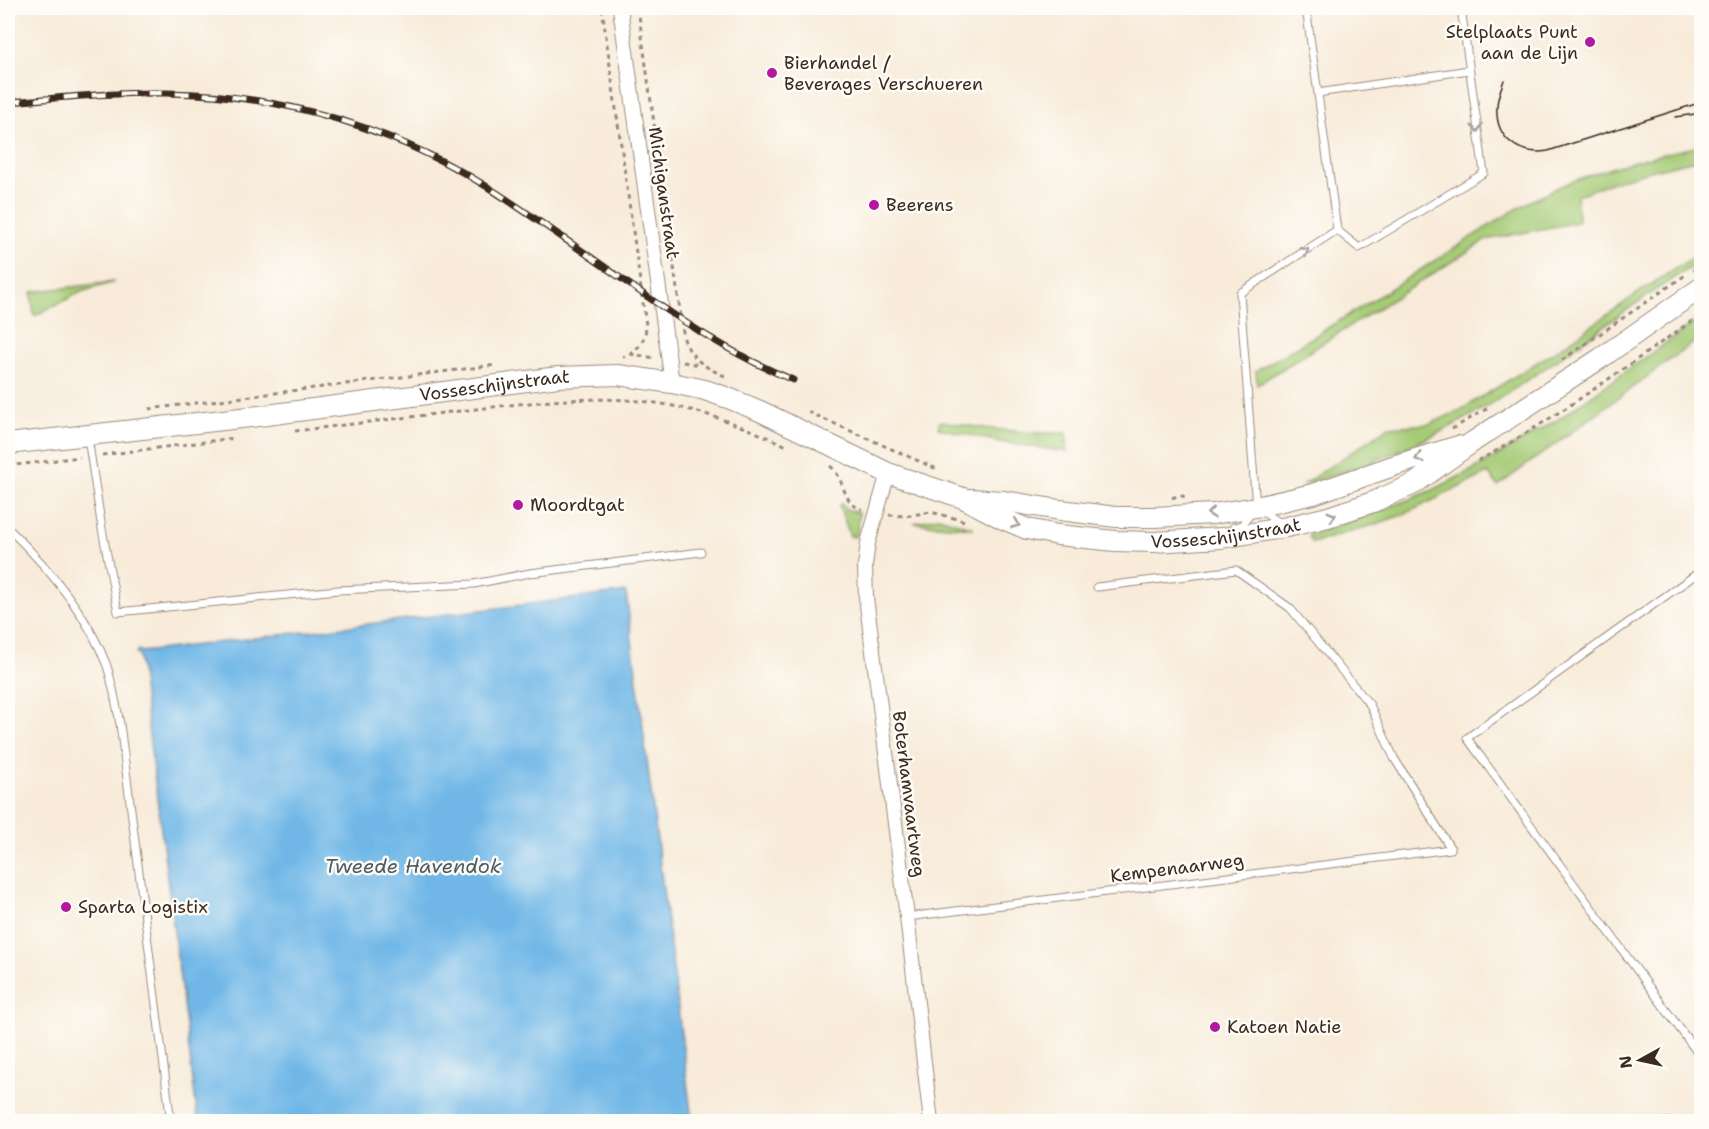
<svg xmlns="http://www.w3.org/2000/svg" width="1709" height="1129" viewBox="0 0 1709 1129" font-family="'Shantell Sans',sans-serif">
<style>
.green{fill:#a6cb76;stroke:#707a4a;stroke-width:1.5}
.water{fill:#70b7e7;stroke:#567082;stroke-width:1.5}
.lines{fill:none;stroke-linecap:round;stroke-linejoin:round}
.lane-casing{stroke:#9a8a7c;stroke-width:9}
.street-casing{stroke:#9a8a7c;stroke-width:16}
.secondary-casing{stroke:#9a8a7c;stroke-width:22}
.path{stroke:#9a8a7c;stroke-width:3;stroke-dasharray:4.5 4.5;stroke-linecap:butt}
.lane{stroke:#fff;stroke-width:7}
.street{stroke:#fff;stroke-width:14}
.secondary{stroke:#fff;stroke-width:20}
.tram{stroke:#3b2a1e;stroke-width:1.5}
.rail-casing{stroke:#3b2a1e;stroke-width:7}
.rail{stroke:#fdfcf7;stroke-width:4.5;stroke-dasharray:14;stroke-linecap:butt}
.oneway{stroke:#a79f9a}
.poi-dot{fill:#b5179e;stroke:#fdfcf7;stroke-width:2}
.labels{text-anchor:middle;stroke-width:5;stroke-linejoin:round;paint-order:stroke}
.poi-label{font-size:18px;fill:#3b2a1e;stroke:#fdfcf7;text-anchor:start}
.street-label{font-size:18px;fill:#3b2a1e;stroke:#fdfcf7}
.water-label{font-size:20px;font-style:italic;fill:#4e5b64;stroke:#fdfcf7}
</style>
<rect width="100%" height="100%" fill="#fdfcf7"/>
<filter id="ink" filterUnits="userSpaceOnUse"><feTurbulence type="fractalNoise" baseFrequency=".0167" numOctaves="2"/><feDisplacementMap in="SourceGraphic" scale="12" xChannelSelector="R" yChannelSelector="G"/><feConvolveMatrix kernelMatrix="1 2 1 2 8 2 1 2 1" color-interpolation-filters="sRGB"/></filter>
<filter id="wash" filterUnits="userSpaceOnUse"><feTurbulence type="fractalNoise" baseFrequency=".008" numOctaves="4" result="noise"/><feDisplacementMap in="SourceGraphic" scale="24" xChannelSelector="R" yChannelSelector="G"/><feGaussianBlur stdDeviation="1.35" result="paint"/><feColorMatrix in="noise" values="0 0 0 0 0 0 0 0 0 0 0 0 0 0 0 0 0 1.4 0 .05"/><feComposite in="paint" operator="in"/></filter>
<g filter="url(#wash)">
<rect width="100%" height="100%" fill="#f8ebd9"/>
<path class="green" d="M1701,146V159C1659,168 1617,178 1577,196L1578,222L1486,240L1257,385L1256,371C1318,335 1378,297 1439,258C1479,233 1518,205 1561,186C1606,167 1654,155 1701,146Z
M1701,252V261C1627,305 1560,362 1486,407C1429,441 1365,467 1302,485L1389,427L1430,424L1459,411L1554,352L1641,291Z
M114,282L81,292L34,316L31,292Z
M1701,318V337L1498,486L1488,473L1405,514L1373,525L1312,543L1308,535L1362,518L1433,490L1476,468L1557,420Z
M940,421C983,429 1024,434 1067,433V452L1000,442L938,428Z
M842,504L846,509L859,513L857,534L855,537L850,536L839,505Z
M938,517L942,518L974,528L914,523Z"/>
<path class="water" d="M626,592L692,1121H198L139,656L136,653L138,650L142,652Z"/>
</g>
<g filter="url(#ink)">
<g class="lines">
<defs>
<path id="lane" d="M1306,8L1337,230L1359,248L1484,173L1461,8
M1318,93L1469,70
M88,438L102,529L118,612L338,590L474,584L530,573L701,552
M1260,510L1281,524
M1234,527L1241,526L1256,507L1240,293L1337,230
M8,528C46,565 88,615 107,666C113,685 116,704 120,724L171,1122
M1702,570L1467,738L1702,1059
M907,917L1451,849L1394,758L1370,705L1290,608L1236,570L1097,587
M1664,1122H1671"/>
<path id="street" d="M620,8L672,383
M888,473L868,543L865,566L866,597L907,917L931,1122"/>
<g id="secondary">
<path id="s1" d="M8,444L259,416L558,377L618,375L672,383L705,390L728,398L760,411L888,473L963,498L1001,518L1027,529L1058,535L1115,541L1153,542L1222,538L1287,527L1328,517L1373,502L1414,484L1474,441L1601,358L1702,287"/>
<path d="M970,499L1004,501L1060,510L1116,517H1154L1213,514L1256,507L1313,494L1393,466L1458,446"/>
</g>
</defs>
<use href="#lane" class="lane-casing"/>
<use href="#street" class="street-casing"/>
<use href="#secondary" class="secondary-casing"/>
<path class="path" d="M602,8L646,325C646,341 637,352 623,357
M638,8L684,339C691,359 706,368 725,376
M1693,270L1702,265
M630,354L656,358
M1562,360L1687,274
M683,362L700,365
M149,409L496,365
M808,412L939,470
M1452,429L1488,408
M295,431C353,424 410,417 468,410C534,402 602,393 668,405C711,413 750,429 789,447
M102,455L235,438
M1478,461C1557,418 1628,365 1702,314
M8,466L80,457
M830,466C846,478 841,504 862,509
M1172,498L1180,495L1185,497
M889,515L905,516L931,512L965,521"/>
<use href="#lane" class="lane"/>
<use href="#street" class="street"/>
<use href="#secondary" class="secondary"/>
<path class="tram" d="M1504,80C1501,89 1497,97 1497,107C1495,138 1519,156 1548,151L1702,102
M1675,117L1702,113"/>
<defs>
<path id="rail" d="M8,102C60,98 113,92 166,93C287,94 405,131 506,199C548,227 588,255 629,284C682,321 732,355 793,380"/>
</defs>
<use href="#rail" class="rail-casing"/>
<use href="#rail" class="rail"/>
</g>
<defs><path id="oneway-chevron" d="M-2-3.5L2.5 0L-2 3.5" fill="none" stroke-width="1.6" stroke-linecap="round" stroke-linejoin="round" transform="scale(1.5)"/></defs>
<g class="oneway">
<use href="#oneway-chevron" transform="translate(1477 128) rotate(82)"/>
<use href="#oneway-chevron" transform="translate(1305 251) rotate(-33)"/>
<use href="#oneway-chevron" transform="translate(1419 458) rotate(163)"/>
<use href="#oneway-chevron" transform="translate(1211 513) rotate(174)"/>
<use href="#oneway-chevron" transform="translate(1332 516) rotate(-17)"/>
<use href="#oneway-chevron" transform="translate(1016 524) rotate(22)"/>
</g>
</g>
<g class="poi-dot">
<circle cx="1590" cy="42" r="6"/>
<circle cx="772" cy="73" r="6"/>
<circle cx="874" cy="205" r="6"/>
<circle cx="518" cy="505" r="6"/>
<circle cx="66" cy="907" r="6"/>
<circle cx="1215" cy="1027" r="6"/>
</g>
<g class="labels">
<g class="poi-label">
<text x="1578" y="38" text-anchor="end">Stelplaats Punt<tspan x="1578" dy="21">aan de Lijn</tspan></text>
<text x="784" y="69">Bierhandel /<tspan x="784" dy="21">Beverages Verschueren</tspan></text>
<text x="886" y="211">Beerens</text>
<text x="530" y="511">Moordtgat</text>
<text x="78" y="913">Sparta Logistix</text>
<text x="1227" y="1033">Katoen Natie</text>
</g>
<g class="street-label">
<text transform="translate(664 193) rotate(82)" y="6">Michiganstraat</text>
<text dy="6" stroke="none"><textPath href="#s1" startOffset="490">Vosseschijnstraat</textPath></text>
<text dy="6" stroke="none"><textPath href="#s1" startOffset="1254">Vosseschijnstraat</textPath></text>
<text transform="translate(909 794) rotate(83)" y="6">Boterhamvaartweg</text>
<text transform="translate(1177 868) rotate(-7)" y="6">Kempenaarweg</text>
</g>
<g class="water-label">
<text x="413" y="873">Tweede Havendok</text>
</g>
</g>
<rect width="1709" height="1129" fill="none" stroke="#fdfcf7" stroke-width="30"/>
<g transform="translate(1640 1060) rotate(262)" stroke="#fdfcf7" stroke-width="4.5" paint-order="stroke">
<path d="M0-4.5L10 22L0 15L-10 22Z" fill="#3b2a1e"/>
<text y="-9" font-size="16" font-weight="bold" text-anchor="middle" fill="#3b2a1e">N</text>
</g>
</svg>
